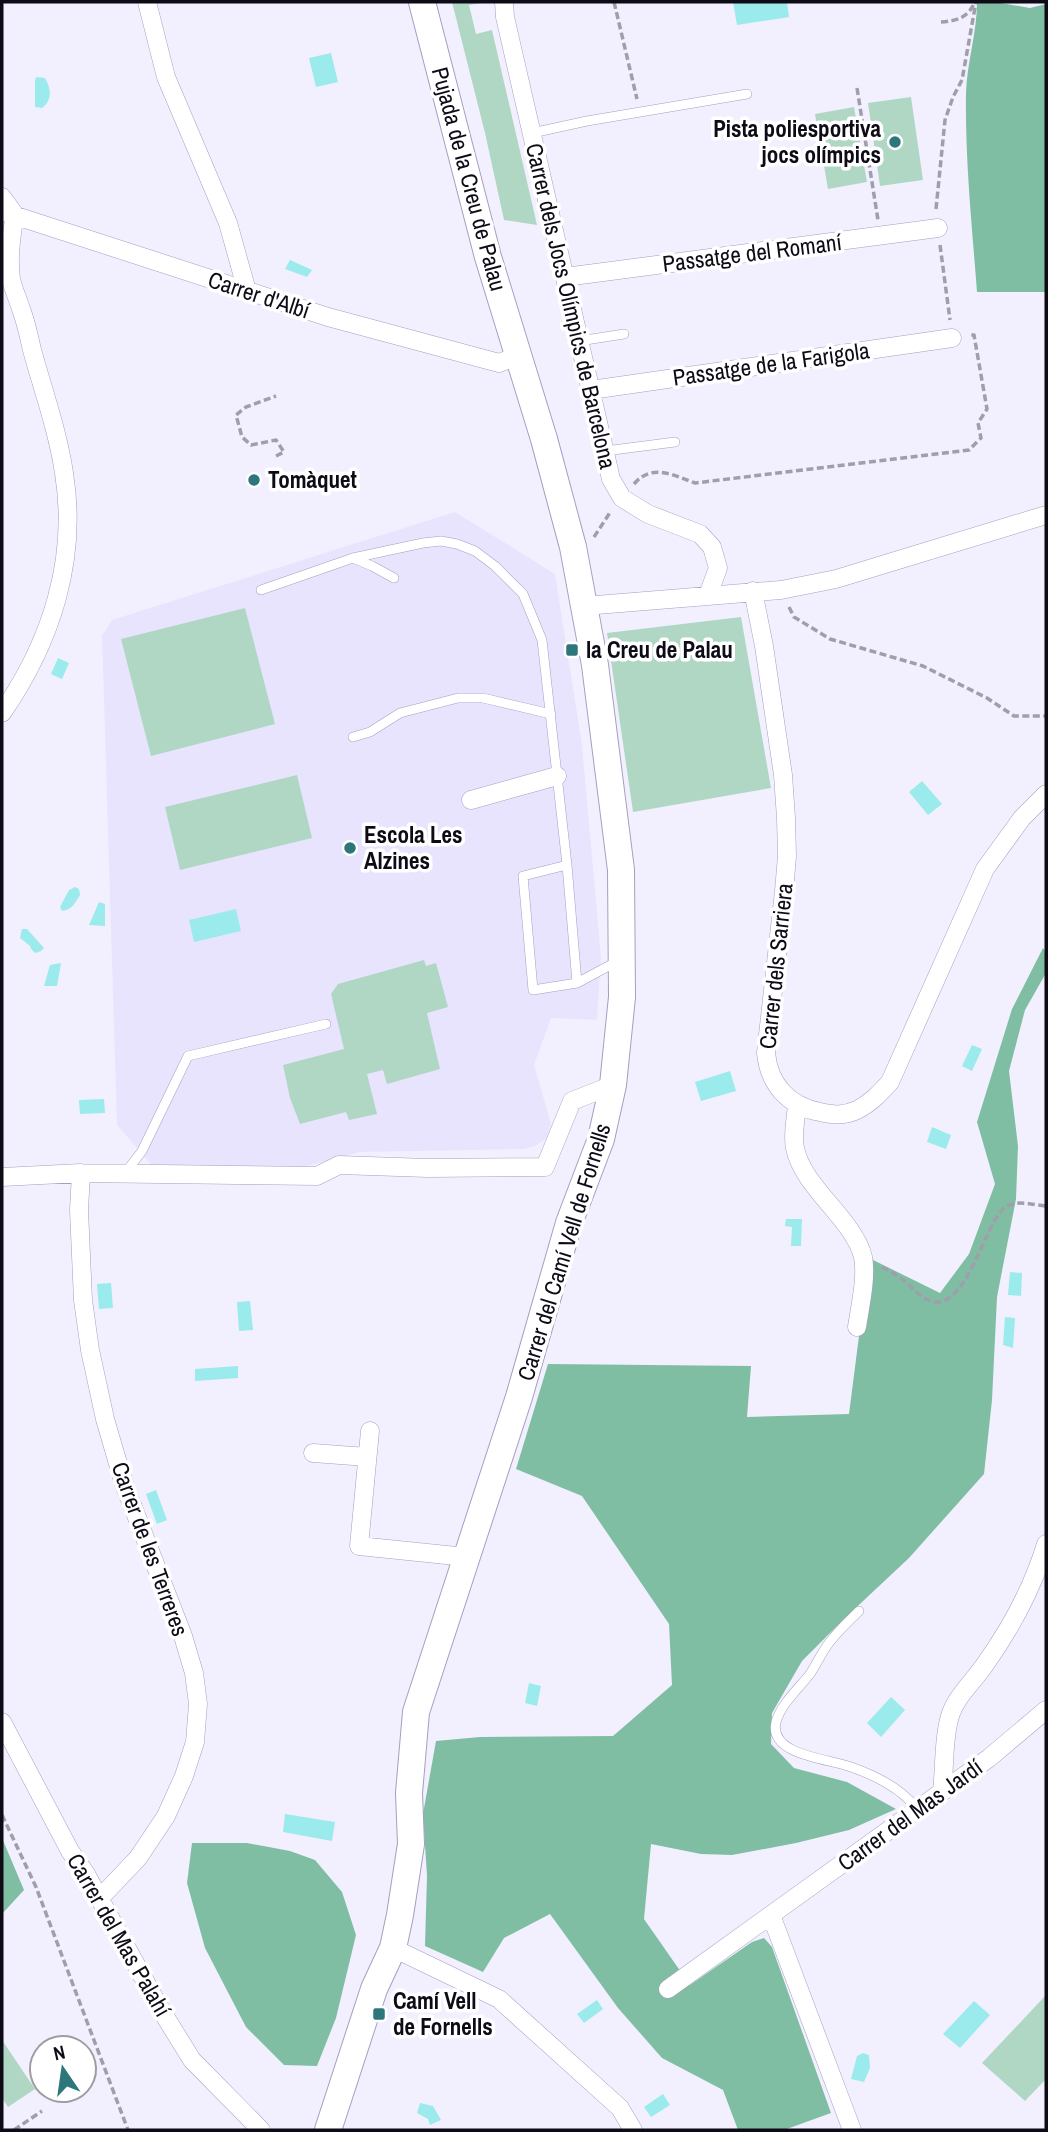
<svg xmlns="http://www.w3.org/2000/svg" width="1048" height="2132" viewBox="0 0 1048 2132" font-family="'Archivo Narrow',sans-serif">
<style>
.built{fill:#e8e4fe}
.green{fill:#b0d7c4}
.forest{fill:#7fbea2}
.water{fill:#9beaec}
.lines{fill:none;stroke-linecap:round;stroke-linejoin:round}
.lane-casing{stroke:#a49fc0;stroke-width:10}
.street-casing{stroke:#a49fc0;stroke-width:19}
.secondary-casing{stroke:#a49fc0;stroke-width:28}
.path{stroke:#a19eac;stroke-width:3.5;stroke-dasharray:7 3.5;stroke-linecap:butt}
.lane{stroke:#fff;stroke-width:9}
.street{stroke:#fff;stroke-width:18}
.secondary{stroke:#fff;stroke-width:26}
.poi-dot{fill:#2d777a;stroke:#fff;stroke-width:2.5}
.labels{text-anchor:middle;stroke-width:7;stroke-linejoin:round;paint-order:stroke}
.poi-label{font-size:23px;font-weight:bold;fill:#0e0b17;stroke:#fff;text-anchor:start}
.street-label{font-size:23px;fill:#0e0b17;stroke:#fff}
</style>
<rect width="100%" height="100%" fill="#f2f0fe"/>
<path class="built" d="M455,512L555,574L582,745L601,957L597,1020L551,1018L534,1065L551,1124L546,1139L535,1146L524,1149L360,1152L311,1165L274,1171L156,1170L117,1125L102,636L112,620Z"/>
<path class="green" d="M452,2H486L469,5L476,34L492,30L537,225L504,220L485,133Z
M911,97L923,180L880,186L868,103Z
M854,107L867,182L828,189L815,114Z
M245,608L275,724L151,756L121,639Z
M741,617L771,788L633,812L607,633Z
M297,775L312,838L180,870L165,807Z
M424,960L426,966L436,963L448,1007L427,1013L440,1069L387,1084L383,1070L367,1074L377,1114L349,1120L346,1112L300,1124L290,1098L283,1065L344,1049L331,994L338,984Z
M1046,1995V2079L1025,2101L982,2063Z
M2,2040L35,2089L8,2107L2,2098Z"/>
<path class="forest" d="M977,2H995L1030,8L1046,4V292H977C972,226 965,159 966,93C967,62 977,33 977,2Z
M1043,948L1046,952V973L1025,1010L1009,1071L1018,1146L1016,1199L997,1297L992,1400L984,1474L909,1558L846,1617L802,1661L772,1713L771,1744L794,1768L847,1782L896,1809L849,1830L796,1843L732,1855L701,1854L651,1844L644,1919L690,1985L752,1942L764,1938L772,1947L831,2113L784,2130H738L723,2090L662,2058L618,2008L550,1914L504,1938L483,1972L425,1946L427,1876L423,1814L436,1741L480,1737L613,1736L672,1685L669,1624L582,1496L516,1469L548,1364L751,1366L747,1417L849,1414L869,1258L940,1293L969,1254L995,1184L977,1122L1012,1009Z
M2,1838L24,1890L2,1914Z
M192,1843H247L290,1851L315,1860L342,1892L356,1935L336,2018L317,2066L284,2065L246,2027L205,1948L187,1883Z"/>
<path class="water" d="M733,2H787L789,17L737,25Z
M331,53L338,82L316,87L309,58Z
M36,77L45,78C51,88 53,100 42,108L35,107V81Z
M290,260L312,270L307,277L285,269Z
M58,658L69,663L62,679L51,674Z
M922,781L942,804L928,815L909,792Z
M75,887L79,889L80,895C75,903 72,910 62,911L60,907L69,890Z
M99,902L105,904V926L89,925Z
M236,909L241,931L194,942L189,920Z
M22,929H27L44,948L41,951L35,953L31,949L30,946L20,938Z
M61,963L57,986H44L50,965Z
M972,1045L982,1049L972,1071L962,1066Z
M730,1071L736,1091L701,1101L695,1082Z
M104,1099L105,1113L80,1114L79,1100Z
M932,1127L951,1135L946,1149L927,1142Z
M786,1219H802L801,1246H791L792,1227L785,1226Z
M1010,1272L1022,1273L1021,1296L1008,1295Z
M111,1283L113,1308L99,1309L97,1284Z
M250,1301L253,1330L239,1331L237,1302Z
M1005,1317L1015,1318L1013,1348L1003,1345Z
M238,1366V1378L195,1381V1369Z
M156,1490L167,1520L157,1524L146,1494Z
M529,1683L541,1686L537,1706L525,1703Z
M891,1697L905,1710L881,1737L867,1723Z
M285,1814L335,1822L332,1841L283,1832Z
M597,2000L603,2009L584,2023L577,2014Z
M974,2001L990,2015L960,2048L943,2034Z
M863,2053L869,2055L870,2068L864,2082L851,2079L857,2056Z
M663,2094L670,2105L651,2117L644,2107Z
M420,2103L433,2106L441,2120L430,2125L428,2119L417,2113Z"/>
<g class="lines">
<defs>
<path id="lane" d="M532,133L587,121L747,94
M579,341L624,334
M605,451L675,442
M355,559L372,566L394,578
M261,590L353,558L423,543L441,541L457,544L475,551L495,566L523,594L542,640L567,865L577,983
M353,737L370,732L400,713L458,698H483L551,714
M567,865L523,876L533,990L577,983L618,961
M126,1172L142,1151L188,1056L326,1024
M859,1611C850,1620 841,1628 833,1638C823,1649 818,1662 810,1674C799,1688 781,1704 776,1722C768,1756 831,1759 851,1767C874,1775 902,1789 917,1809"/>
<path id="street" d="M147,2L166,77L228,223L247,291
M504,2L505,17L611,479L622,498L648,514L700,534L712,547L718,568L708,595
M2,197L15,215C11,236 8,258 11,279C13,289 18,299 21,309C26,322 29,336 32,350C43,390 58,432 64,473C78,560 51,642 2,713
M7,213L328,317L499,363L518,356
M565,277L938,228
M591,390L952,338
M753,591L764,646L783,775L786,818L787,856L784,891L766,1053C769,1084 788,1106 820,1112C833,1115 844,1116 857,1110C871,1103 880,1093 890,1082L985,869L1022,818L1046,794
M584,606L781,590L836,579L1046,515
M471,800L557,776
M797,1105C796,1118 792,1136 795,1148C803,1188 853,1218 863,1257C867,1276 860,1307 857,1327
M81,1173L79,1210L83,1300L90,1350L105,1419L124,1484L183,1636L194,1673L198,1704L195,1742L184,1776L166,1816L138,1858L100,1898
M2,1177L81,1173L317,1176L339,1165L428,1168L545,1167L572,1101L613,1085
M370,1431L359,1546L466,1557
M313,1453L367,1457
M2,1722L70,1851L86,1874L161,2010L192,2060L261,2130
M942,1791C945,1767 943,1739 950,1716C956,1696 975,1680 986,1663C1012,1626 1033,1587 1046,1544
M771,1915L852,2130
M393,1948L499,1999L620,2108L633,2130
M668,1989L989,1758L1046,1710"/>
<path id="secondary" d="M328,2130L374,1989L393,1948L400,1915L411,1844L409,1793L416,1712L519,1397L569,1223L601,1139L613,1085L622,997L621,870L595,665L573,547L544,439L488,257L422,2"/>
</defs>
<use href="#lane" class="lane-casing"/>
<use href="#street" class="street-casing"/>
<use href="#secondary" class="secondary-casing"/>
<path class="path" d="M614,2L637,99
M941,22C956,21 967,18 974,4
M857,88L878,220
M936,209L945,120L953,97L962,80L976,2
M940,245L950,320
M276,456L284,452L276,440L251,445L242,437L236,415L246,407L276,396
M634,484C652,463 673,475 695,483L969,450L981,438L978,423L987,409L974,335H970
M594,537L611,511
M789,607L794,617L830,639L923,666L987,698L1014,716H1046
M882,1267C892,1272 901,1278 909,1285C916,1291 921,1298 931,1301C966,1312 984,1225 1004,1208C1015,1199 1033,1205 1046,1206
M2,1815L36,1887L128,2130
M14,2130L42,2111"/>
<use href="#lane" class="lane"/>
<use href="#street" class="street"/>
<use href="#secondary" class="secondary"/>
</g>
<g class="poi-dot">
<circle cx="895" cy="142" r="7"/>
<circle cx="254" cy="480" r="7"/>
<rect x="565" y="643" width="14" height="14" rx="3.5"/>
<circle cx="350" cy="848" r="7"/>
<rect x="372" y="2007" width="14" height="14" rx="3.5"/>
</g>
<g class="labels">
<g class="poi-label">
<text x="881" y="137" text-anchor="end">Pista poliesportiva<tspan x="881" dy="26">jocs olímpics</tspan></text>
<text x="268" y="488">Tomàquet</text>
<text x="586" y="658">la Creu de Palau</text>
<text x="364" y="843">Escola Les<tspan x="364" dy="26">Alzines</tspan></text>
<text x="393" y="2009">Camí Vell<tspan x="393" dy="26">de Fornells</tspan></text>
</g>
<g class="street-label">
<text transform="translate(469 179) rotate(75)" y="8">Pujada de la Creu de Palau</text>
<text transform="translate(752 253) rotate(-7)" y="8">Passatge del Romaní</text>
<text transform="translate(259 295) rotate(18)" y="8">Carrer d'Albí</text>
<text transform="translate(571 306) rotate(77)" y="8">Carrer dels Jocs Olímpics de Barcelona</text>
<text transform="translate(771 364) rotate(-8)" y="8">Passatge de la Farigola</text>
<text transform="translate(776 966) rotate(-84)" y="8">Carrer dels Sarriera</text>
<text transform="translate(564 1252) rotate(-73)" y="8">Carrer del Camí Vell de Fornells</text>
<text transform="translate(150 1549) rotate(70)" y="8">Carrer de les Terreres</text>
<text transform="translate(910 1815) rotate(-36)" y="8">Carrer del Mas Jardí</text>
<text transform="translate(119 1935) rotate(60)" y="8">Carrer del Mas Palahí</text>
</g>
</g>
<rect width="1048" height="2132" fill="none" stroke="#0e0b17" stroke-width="7"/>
<g transform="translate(63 2069) rotate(347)"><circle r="33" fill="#ffffff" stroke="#9f9da2" stroke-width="2"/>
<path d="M0-5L12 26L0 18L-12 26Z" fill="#2d777a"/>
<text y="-10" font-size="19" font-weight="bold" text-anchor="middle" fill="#0e0b17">N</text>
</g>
</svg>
